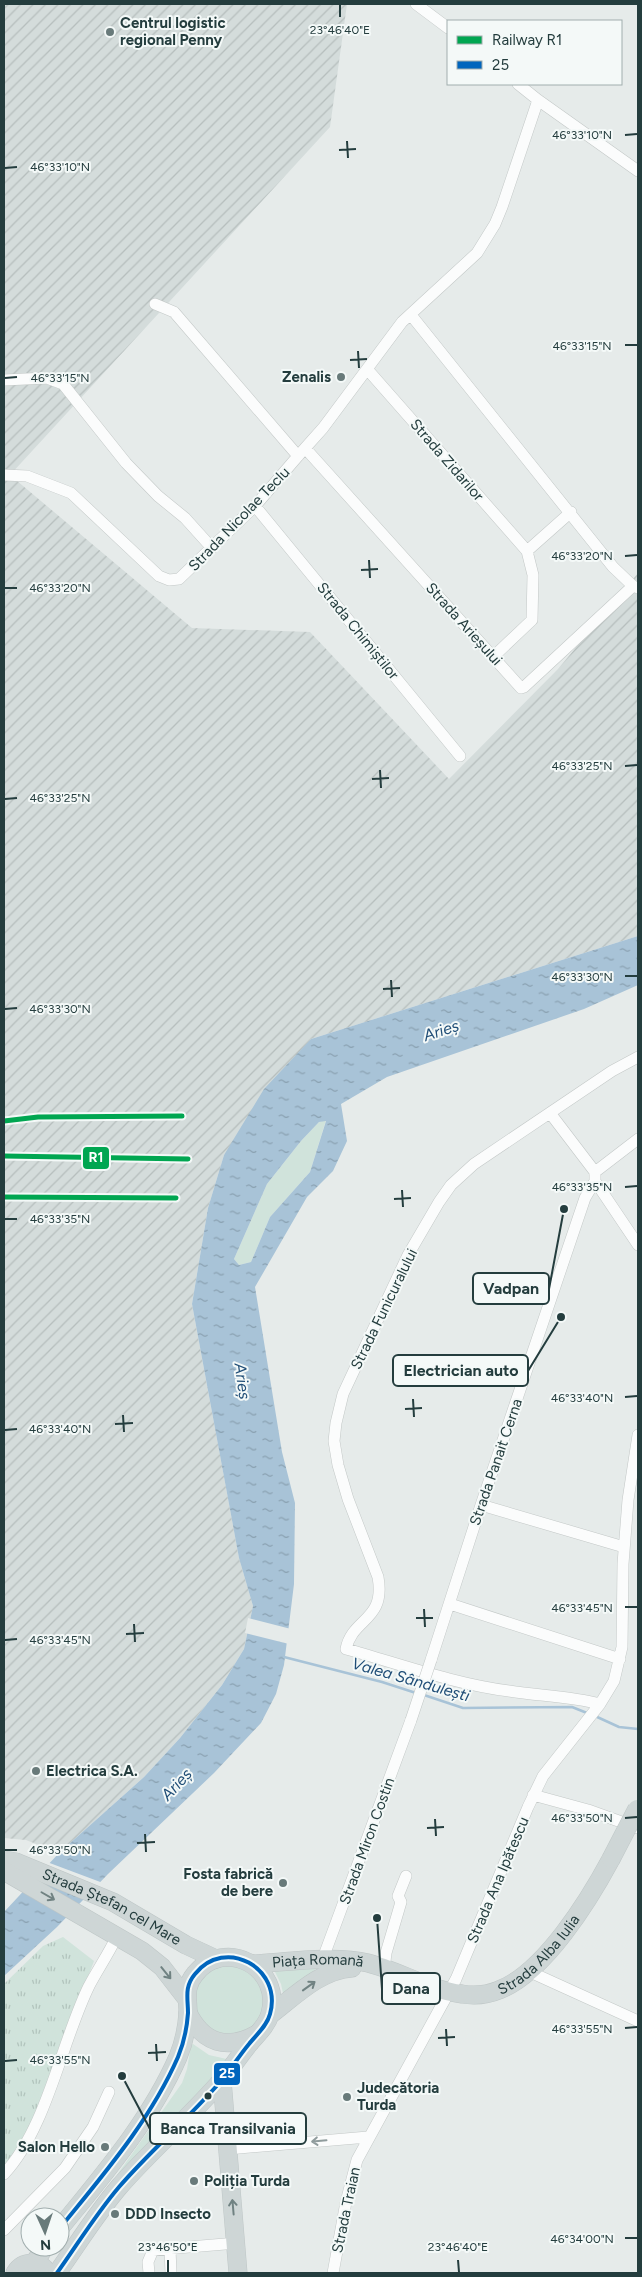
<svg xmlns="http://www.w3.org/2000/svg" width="642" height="2277" viewBox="0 0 642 2277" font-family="Figtree,sans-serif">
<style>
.industrial{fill:url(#industrial-furrows)}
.grass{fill:#d0e3db}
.park{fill:url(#park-tufts)}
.water{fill:url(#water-ripples);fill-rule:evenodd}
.pier{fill:#e6ebea}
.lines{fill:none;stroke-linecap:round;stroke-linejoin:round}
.stream{stroke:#a8c3d7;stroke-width:2.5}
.street-casing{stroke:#c3c8c7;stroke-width:12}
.primary-casing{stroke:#bec6c6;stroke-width:19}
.street{stroke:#fbfcfc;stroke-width:11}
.primary{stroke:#ced6d6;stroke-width:18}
.street-bridge-casing{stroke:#c3c8c7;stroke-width:12;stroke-linecap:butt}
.primary-bridge-casing{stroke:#bec6c6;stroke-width:19;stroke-linecap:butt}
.street-bridge{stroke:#fbfcfc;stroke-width:11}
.primary-bridge{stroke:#ced6d6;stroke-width:18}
.bus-1-casing{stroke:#f4f9f8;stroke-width:8}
.bus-1{stroke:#0065bd;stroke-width:4}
.rail-1-casing{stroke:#f4f9f8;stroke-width:9}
.rail-1{stroke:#00a651;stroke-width:5}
.oneway{stroke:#708282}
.oneway2{stroke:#909c9d}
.ticks{fill:none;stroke:#243d3e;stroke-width:2}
.poi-dot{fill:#687a7a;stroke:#f4f9f8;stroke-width:2}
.bus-dot{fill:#243d3e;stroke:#f4f9f8;stroke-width:2}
.labels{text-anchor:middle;stroke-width:4;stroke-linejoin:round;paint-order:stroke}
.poi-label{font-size:15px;font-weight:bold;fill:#243d3e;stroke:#f4f9f8;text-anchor:start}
.street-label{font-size:15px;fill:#243d3e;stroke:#f4f9f8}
.water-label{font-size:16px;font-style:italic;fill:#204e77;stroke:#f4f9f8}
.ticks-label{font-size:12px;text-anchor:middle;fill:#243d3e;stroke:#f4f9f8;stroke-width:4;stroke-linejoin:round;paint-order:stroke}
.leader{fill:none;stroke:#243d3e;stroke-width:2}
.callout-dot{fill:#243d3e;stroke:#f4f9f8;stroke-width:2}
.callout{fill:#f4f9f8;stroke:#243d3e;stroke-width:2}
.callout-label{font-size:16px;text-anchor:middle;font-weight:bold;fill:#243d3e}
.line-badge{stroke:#f4f9f8;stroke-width:2}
.badge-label{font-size:14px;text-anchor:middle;font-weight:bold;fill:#fff}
</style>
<defs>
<pattern id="industrial-furrows" width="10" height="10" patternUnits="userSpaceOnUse" patternTransform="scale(1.25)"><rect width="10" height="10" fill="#d4dcdb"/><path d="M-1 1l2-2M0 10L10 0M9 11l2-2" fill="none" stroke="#b6bebd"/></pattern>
<pattern id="park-tufts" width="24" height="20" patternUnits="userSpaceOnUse" patternTransform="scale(1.25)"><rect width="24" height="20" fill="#d0e3db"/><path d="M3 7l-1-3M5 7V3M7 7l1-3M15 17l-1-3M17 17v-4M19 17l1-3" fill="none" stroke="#b2c4bd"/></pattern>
<pattern id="water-ripples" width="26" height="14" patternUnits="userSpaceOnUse" patternTransform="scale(1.25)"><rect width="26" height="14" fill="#a8c3d7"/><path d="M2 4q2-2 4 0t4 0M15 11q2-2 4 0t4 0" fill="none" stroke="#89a0b0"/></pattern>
</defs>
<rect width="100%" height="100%" fill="#e6ebea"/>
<path class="industrial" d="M4,4H347L330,127L10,475L192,628L310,632L449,779L558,669L638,573V936L311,1039L224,1155L208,1208L192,1304L239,1558L253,1606L244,1649L222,1685L180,1738L144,1777L59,1853L26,1840L4,1838Z"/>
<path class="grass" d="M326,1120L310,1172L270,1217L251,1262L239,1265L234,1259L267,1184L301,1141L319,1122Z
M245,1963L269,1991L259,2027L243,2038L207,2033L190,2000L208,1967Z
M318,1967L284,1998L281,1984L273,1968Z
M193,2044L209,2055L231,2060L121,2178L117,2175L182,2083L187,2069L191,2045Z"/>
<path class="park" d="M63,1937L94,1961L28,2134L4,2168V1984L43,1946Z"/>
<path class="water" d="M638,936V985L584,1009L387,1077L341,1104L347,1141L333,1171L307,1197L255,1287L282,1452L295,1503L294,1584L284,1665L276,1694L261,1723L214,1773L108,1874L57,1927L4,1976V1912L59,1853L144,1777L180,1738L222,1685L244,1649L253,1606L239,1558L192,1304L208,1208L224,1155L264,1089L311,1039ZM326,1121L310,1172L270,1217L251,1262L239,1265L234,1259L267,1184L301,1141L319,1122Z"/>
<path class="pier" d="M248,1618L291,1629L289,1644L245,1633Z
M47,1862L103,1883L91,1896L36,1873Z"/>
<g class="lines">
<path class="stream" d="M284,1657L382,1682L416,1693
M424,1695L463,1708L572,1707L587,1713
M595,1716L619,1727L638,1729"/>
<defs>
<path id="street" d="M416,4L448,28
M518,84L538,100L638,171
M155,304L174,312L298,456
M411,315L613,567L633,586L638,588
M367,369L527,551L533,575L532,620L494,656
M4,380L47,378L63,384L126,463L158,496L185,518L212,548
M305,448L521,688L524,687L633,586
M4,475L27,476L71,493L159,576L169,580L179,579L255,506L298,456L323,428L402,322L477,253L495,224L502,207L538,100
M255,506L460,756
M527,551L571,512
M550,1113L595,1172
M595,1181L638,1245
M481,1505L624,1547
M450,1604L620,1659
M431,1660L481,1505L585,1198L595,1181V1172L638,1139
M600,1704C570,1696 540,1696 509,1691C454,1684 400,1664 346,1649C352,1618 386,1621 378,1577L348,1499L338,1465L334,1441L336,1423L343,1394L408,1255L439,1202L451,1185L474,1164L612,1071L638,1057
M533,1795L588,1810L638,1828
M322,1961L411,1720
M384,1969L386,1953L401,1902L398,1896L406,1876
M528,1971L638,2021
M228,2149L368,2137
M4,2174C47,2128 61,2043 89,1986C98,1969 109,1953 117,1936
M4,2230L65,2168L93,2127L109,2092
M170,2249L171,2273
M149,2273L148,2262L153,2250L237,2243
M333,2273L346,2202L357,2160L456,1979L528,1807L543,1776L600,1704L614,1681L622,1647L623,1564L628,1500L638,1435"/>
<g id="primary">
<path id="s1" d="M4,1860L16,1862L113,1902L186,1945L216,1959"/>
<path d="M4,1871L142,1951L162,1967L186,1998"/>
<path id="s2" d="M253,1964C288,1962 334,1955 368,1963C399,1971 429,1990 462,1994C474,1996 487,1995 499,1990C544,1973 589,1900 611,1859"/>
<path d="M188,2013C203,2043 227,2051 257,2034"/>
<path d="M270,2015C295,1996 320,1970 352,1968"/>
<path d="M222,2080L238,2273"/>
<path d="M34,2263L45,2247"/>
<path d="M15,2273C23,2260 40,2260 48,2273"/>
<path d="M57,2273C77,2245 96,2214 119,2187C151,2150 189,2118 221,2081C231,2069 239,2056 249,2044C256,2035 267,2026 270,2014C283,1968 225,1936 195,1974C184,1987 188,1998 188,2013C187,2027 183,2045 178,2057C150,2121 103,2175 60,2228"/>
</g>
</defs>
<use href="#street" class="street-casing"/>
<use href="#primary" class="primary-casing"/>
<use href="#street" class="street"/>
<use href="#primary" class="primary"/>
<defs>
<path id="street-bridge" d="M411,1720L431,1660"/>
<path id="primary-bridge" d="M611,1859L637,1809"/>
</defs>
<use href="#street-bridge" class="street-bridge-casing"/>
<use href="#primary-bridge" class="primary-bridge-casing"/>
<use href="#street-bridge" class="street-bridge"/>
<use href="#primary-bridge" class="primary-bridge"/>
<defs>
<path id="bus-1" d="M57,2273C77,2245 96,2214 119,2187C151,2150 189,2118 221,2081C231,2069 239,2056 249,2044C256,2035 267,2026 270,2014C283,1968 225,1936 195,1974C184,1987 188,1998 188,2013C187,2027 183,2045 178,2057C150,2121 103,2175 60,2228"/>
</defs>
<use href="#bus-1" class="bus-1-casing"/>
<use href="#bus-1" class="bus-1"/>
<defs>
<path id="rail-1" d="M4,1121L38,1117L182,1116
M4,1156L188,1159
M4,1197L176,1198"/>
</defs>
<use href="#rail-1" class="rail-1-casing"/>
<use href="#rail-1" class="rail-1"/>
</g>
<defs><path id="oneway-shaft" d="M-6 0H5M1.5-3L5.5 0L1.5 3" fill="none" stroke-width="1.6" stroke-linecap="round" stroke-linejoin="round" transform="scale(1.25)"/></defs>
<g class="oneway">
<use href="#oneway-shaft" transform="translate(48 1896) rotate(30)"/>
<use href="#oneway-shaft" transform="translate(166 1973) rotate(51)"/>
<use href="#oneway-shaft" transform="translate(309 1986) rotate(-36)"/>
<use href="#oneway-shaft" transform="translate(233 2207) rotate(-95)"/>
</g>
<use class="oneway2" href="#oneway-shaft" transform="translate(319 2141) rotate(175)"/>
<path class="ticks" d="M340,5V17M625,135L637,134M347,141L348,158M339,150L356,149M5,168L17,167M625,345H637M358,351L359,368M350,360L367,359M5,378L17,377M625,556L637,555M369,560L370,578M361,570L378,569M5,588H17M625,766L637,765M380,770L381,788M372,779L389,778M5,799L17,798M625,976H637M391,980L392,997M383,989L400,988M5,1009L17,1008M625,1187L637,1186M402,1190L403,1207M394,1199L411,1198M5,1219H17M625,1397L637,1396M413,1399L414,1417M405,1409L422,1408M123,1415L124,1432M115,1424L133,1423M5,1430L17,1429M625,1607H637M424,1609L425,1627M416,1618H433M134,1624L135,1642M126,1634L144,1633M5,1640L17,1639M625,1818L637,1817M435,1819L436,1836M427,1828L444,1827M145,1834L146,1852M137,1843L155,1842M5,1850H17M625,2028L637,2027M446,2029L447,2046M438,2038L455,2037M156,2044L157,2061M148,2053L166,2052M5,2061L17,2060M625,2238H637M168,2260V2272M458,2260L459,2272"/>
<g class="poi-dot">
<circle cx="110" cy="32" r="5"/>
<circle cx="341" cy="377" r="5"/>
<circle cx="36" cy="1771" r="5"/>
<circle cx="283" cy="1883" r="5"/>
<circle cx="347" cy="2097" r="5"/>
<circle cx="105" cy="2147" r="5"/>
<circle cx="194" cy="2181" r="5"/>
<circle cx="115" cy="2214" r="5"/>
</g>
<circle class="bus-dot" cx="208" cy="2096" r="4.5"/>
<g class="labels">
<g class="poi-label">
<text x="120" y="28">Centrul logistic<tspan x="120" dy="17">regional Penny</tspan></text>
<text x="331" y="382" text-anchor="end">Zenalis</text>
<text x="46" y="1776">Electrica S.A.</text>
<text x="273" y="1879" text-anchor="end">Fosta fabrică<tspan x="273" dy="17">de bere</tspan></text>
<text x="357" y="2093">Judecătoria<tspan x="357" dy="17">Turda</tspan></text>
<text x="95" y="2152" text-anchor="end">Salon Hello</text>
<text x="204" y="2186">Poliția Turda</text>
<text x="125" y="2219">DDD Insecto</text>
</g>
<g class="street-label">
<text transform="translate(447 460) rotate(49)" y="5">Strada Zidarilor</text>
<text transform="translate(239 519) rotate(-46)" y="5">Strada Nicolae Teclu</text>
<text transform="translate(464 624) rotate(48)" y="5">Strada Arieșului</text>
<text transform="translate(358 631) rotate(51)" y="5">Strada Chimiștilor</text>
<text transform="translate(384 1309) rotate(-64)" y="5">Strada Funicuralului</text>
<text transform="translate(496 1462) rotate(-71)" y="5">Strada Panait Cerna</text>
<text transform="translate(367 1841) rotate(-70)" y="5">Strada Miron Costin</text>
<text transform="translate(498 1880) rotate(-67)" y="5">Strada Ana Ipătescu</text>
<text dy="5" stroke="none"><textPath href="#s1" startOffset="118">Strada Ștefan cel Mare</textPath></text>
<text dy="5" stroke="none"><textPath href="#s2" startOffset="306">Strada Alba Iulia</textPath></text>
<text dy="5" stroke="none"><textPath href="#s2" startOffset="65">Piața Romană</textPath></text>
<text transform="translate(346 2210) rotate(-78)" y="5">Strada Traian</text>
</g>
<g class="water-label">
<text transform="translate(441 1030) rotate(-18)" y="6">Arieș</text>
<text transform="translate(243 1381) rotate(82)" y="6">Arieș</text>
<text transform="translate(411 1679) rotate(16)" y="6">Valea Sândulești</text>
<text transform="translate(176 1784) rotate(-47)" y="6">Arieș</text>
</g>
</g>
<g class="ticks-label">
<text x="340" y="34">23°46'40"E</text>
<text x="582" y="139">46°33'10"N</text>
<text x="60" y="171">46°33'10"N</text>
<text x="582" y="350">46°33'15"N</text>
<text x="60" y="382">46°33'15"N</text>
<text x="582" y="560">46°33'20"N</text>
<text x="60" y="592">46°33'20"N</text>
<text x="582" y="770">46°33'25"N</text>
<text x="60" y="802">46°33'25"N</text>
<text x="582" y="981">46°33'30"N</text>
<text x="60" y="1013">46°33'30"N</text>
<text x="582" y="1191">46°33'35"N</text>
<text x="60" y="1223">46°33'35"N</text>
<text x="582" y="1402">46°33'40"N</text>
<text x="60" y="1433">46°33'40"N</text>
<text x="582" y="1612">46°33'45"N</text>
<text x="60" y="1644">46°33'45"N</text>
<text x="582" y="1822">46°33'50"N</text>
<text x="60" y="1854">46°33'50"N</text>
<text x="582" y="2033">46°33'55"N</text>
<text x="60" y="2064">46°33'55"N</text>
<text x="582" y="2243">46°34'00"N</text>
<text x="168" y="2251">23°46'50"E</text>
<text x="458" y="2251">23°46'40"E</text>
</g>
<path class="leader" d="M564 1209L549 1289M561 1317L528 1371M377 1918L382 1989M122 2076L150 2129"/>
<g class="callout-dot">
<circle cx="564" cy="1209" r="5"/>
<circle cx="561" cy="1317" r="5"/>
<circle cx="377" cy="1918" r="5"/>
<circle cx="122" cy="2076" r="5"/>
</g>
<g class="callout">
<rect x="473" y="1273" width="76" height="31" rx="5"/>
<rect x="393" y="1355" width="135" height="31" rx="5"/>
<rect x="382" y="1973" width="58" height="31" rx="5"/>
<rect x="150" y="2113" width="156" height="31" rx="5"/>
</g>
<g class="callout-label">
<text x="511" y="1294">Vadpan</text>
<text x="461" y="1376">Electrician auto</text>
<text x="411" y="1994">Dana</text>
<text x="228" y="2134">Banca Transilvania</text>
</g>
<g class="line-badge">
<rect x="82" y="1146" width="28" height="24" rx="5" fill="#00a651"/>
<rect x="213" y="2062" width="28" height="24" rx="5" fill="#0065bd"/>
</g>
<g class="badge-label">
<text x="96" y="1162">R1</text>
<text x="227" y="2078">25</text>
</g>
<rect width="642" height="2277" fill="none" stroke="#243d3e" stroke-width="10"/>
<rect x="447" y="20" width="175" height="65" fill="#f4f9f8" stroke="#a1aeae"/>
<rect x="457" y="36" width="25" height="8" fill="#00a651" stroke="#a1aeae"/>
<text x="492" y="45" font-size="15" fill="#243d3e">Railway R1</text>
<rect x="457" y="61" width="25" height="8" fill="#0065bd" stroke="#a1aeae"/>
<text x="492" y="70" font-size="15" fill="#243d3e">25</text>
<g transform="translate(45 2232) rotate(177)"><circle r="24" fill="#f4f9f8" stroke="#a1aeae"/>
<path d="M0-4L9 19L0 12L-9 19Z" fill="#687a7a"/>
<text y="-8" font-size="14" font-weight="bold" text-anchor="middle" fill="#243d3e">N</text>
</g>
</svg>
